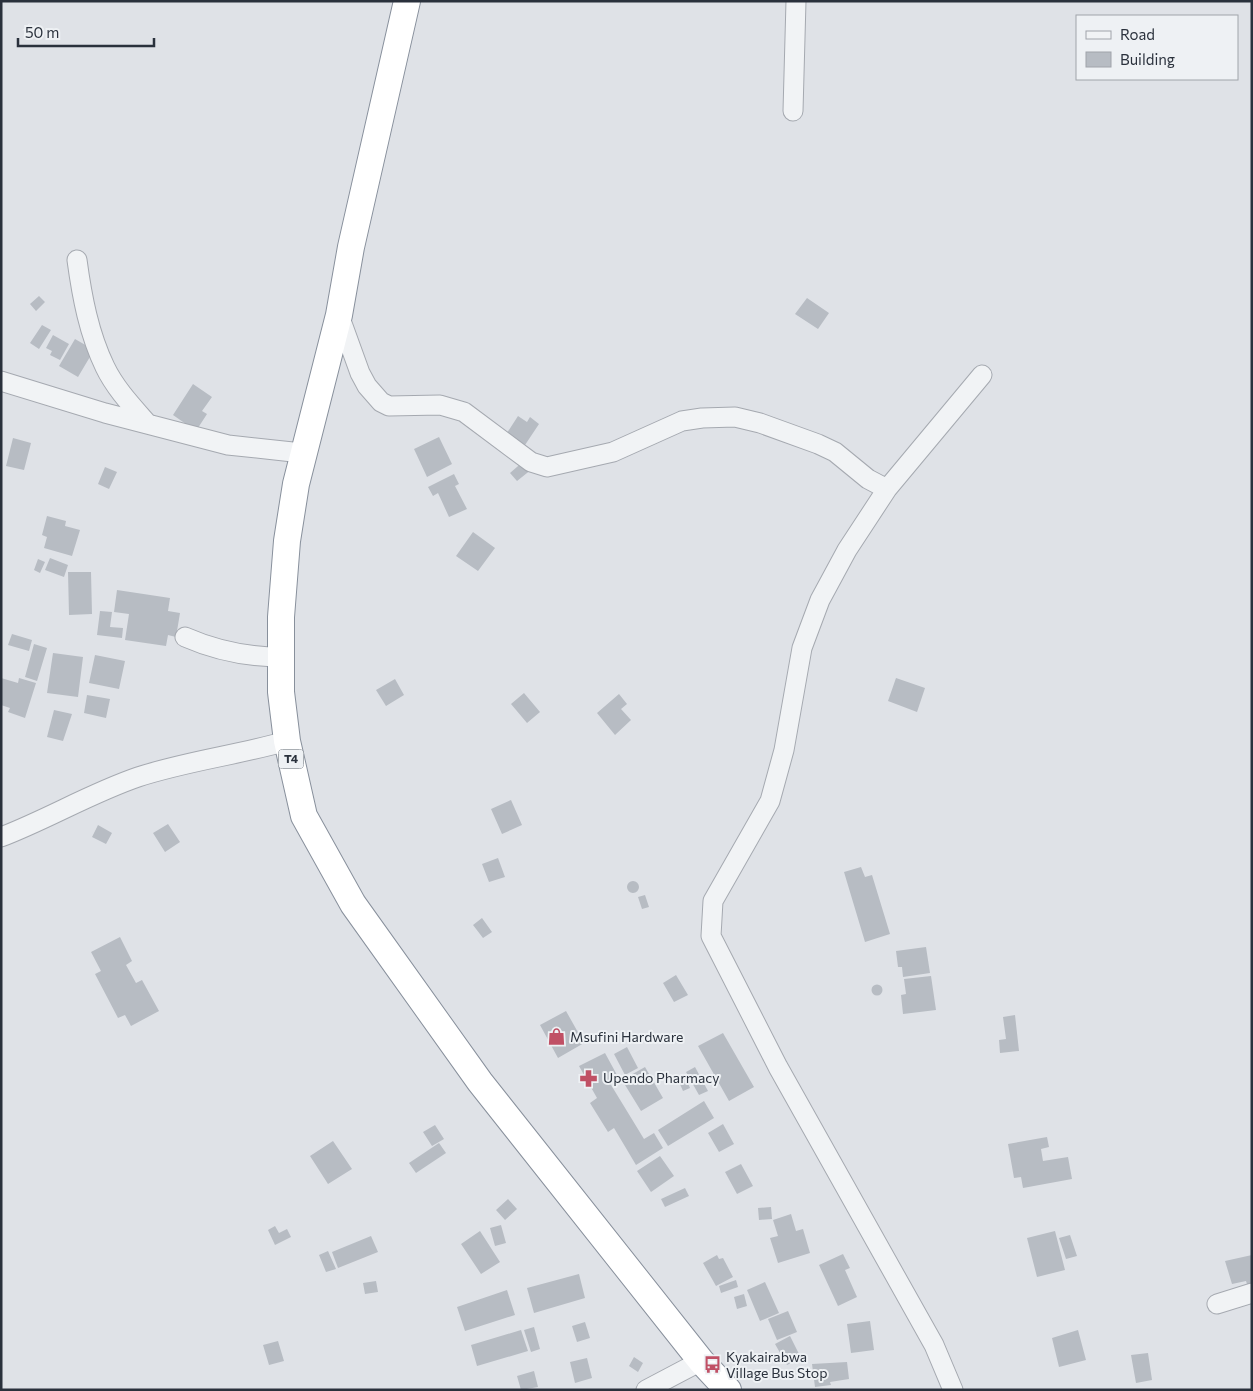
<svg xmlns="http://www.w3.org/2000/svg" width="1253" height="1391" viewBox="0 0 1253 1391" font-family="Commissioner,sans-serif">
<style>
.building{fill:#b7bcc3}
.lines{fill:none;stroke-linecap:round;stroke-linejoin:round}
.minor-casing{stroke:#a5a9b0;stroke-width:21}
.highway-casing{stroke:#88909c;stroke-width:28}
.minor{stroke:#f1f3f5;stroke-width:19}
.highway{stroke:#fff;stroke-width:26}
.labels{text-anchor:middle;stroke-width:4;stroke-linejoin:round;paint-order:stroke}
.shield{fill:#eef1f4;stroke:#656b73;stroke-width:1}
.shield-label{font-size:12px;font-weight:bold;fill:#2a313c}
.poi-label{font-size:14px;fill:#2a313c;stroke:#eef1f4;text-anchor:start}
</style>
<rect width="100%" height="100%" fill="#dfe2e7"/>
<path class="building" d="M39,296L45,302L36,311L30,304Z
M807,298L829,313L818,329L795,314Z
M42,325L51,330L39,349L30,343Z
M53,335L69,344L60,360L50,355L52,351L46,348Z
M75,339L94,350L78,377L59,366Z
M193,384L212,397L202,411L207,414L196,431L173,415Z
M518,416L527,422L530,417L539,424L523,448L505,436Z
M439,437L452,464L427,477L414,449Z
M13,438L31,443L24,470L6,466Z
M525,460L532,469L517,481L510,473Z
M105,467L117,472L109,489L98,484Z
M454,474L459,484L455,486L467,509L449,517L438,493L433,496L428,487Z
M47,516L66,521L65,526L80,530L72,556L44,548L47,537L42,535Z
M473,532L495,548L478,571L456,556Z
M50,558L68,565L64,577L45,570Z
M38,559L45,562L40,573L34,570Z
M68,572H91L92,614L69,615Z
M117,590L170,598L168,611L180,613L176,637L168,635L166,646L125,640L129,614L114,612Z
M100,611L112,612L110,627L123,628L122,638L97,635Z
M12,634L32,640L29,651L8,645Z
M34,644L47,648L37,681L25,677Z
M53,653L83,657L78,697L47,693Z
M95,655L125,661L119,689L89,683Z
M1,678L18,683L19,678L36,683L25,718L8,712L10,708L1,705Z
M896,678L925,688L917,712L888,701Z
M395,679L404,695L386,706L376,690Z
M524,693L540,712L527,723L511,704Z
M619,694L627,704L621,709L631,720L615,735L597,713Z
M87,695L110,699L106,718L84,713Z
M54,710L72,714L63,741L47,737Z
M511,800L522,825L502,834L491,809Z
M168,824L180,842L165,852L153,833Z
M98,825L112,833L106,844L92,837Z
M498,858L505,877L489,882L482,864Z
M861,867L865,877L872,875L890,934L865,942L844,872Z
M627 887a6 6 0 1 1 12 0a6 6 0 1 1-12 0Z
M645,895L649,907L642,909L638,897Z
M482,918L492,932L483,938L473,925Z
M120,937L132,961L126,965L136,983L142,980L159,1011L131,1026L125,1015L118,1018L95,974L101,971L91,952Z
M926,947L930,973L903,977L902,967H898L896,951Z
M676,975L688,995L674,1002L663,983Z
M931,976L936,1010L903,1014L901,995L906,994L904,979Z
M871.5 990a5.5 5.5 0 1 1 11 0a5.5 5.5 0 1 1-11 0Z
M566,1011L584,1043L558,1058L540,1025Z
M1015,1015L1019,1051L1000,1053L999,1040L1006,1039L1003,1017Z
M723,1033L754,1087L729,1101L698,1046Z
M627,1047L638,1068L625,1075L614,1054Z
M605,1053L617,1075L608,1080L644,1139L654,1133L663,1148L636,1165L614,1128L608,1132L590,1103L597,1098L579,1066Z
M645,1067L663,1098L641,1111L622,1080Z
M695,1067L708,1091L699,1095L686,1072Z
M686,1079L690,1088L683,1091L679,1082Z
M704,1101L714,1118L668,1146L658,1130Z
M723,1124L734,1144L719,1152L708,1133Z
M435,1125L444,1139L432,1146L423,1132Z
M1047,1137L1049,1147L1041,1149L1043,1161L1068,1157L1072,1179L1023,1188L1021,1177L1014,1178L1008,1144Z
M333,1141L352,1169L328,1184L310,1156Z
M439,1143L446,1153L416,1173L409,1163Z
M660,1156L674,1176L651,1192L637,1171Z
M741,1164L753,1186L737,1194L725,1172Z
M685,1188L689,1196L665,1207L661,1199Z
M508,1199L517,1209L505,1220L496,1210Z
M771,1207L772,1219L759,1220L758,1208Z
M791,1214L796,1231L803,1229L810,1253L778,1263L770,1238L778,1236L773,1220Z
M501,1225L506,1243L495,1246L490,1228Z
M275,1226L279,1233L287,1229L291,1237L275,1245L268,1230Z
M480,1231L500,1262L481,1274L461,1244Z
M1055,1231L1065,1270L1037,1277L1027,1238Z
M1070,1235L1077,1256L1066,1259L1059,1238Z
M371,1236L378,1252L338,1268L332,1252Z
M328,1251L336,1269L326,1272L319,1255Z
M843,1254L850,1268L845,1270L857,1297L838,1306L819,1265Z
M717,1255L719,1259L723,1258L733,1277L716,1286L703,1263Z
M1252,1255V1283L1247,1284L1246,1281L1232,1284L1225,1261Z
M579,1274L585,1298L534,1313L527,1288Z
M736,1280L738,1287L721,1293L719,1286Z
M376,1281L378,1292L365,1294L363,1283Z
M765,1282L779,1313L760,1321L747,1290Z
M507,1290L515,1315L465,1331L457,1307Z
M744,1294L747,1306L737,1309L734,1297Z
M788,1311L797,1332L777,1340L768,1319Z
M870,1321L874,1350L851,1353L847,1324Z
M585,1322L590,1338L577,1342L572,1326Z
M534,1327L540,1349L531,1352L524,1330Z
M521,1330L528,1351L477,1366L471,1345Z
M1078,1330L1086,1360L1059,1367L1052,1338Z
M790,1336L801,1358L787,1365L775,1344Z
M278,1341L284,1361L269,1365L263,1345Z
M1148,1353L1152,1380L1136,1383L1131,1355Z
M634,1357L643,1363L638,1372L629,1366Z
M587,1358L592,1378L575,1383L570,1362Z
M847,1362L849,1379L830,1382L831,1385L815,1387L812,1364Z
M534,1371L538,1387L521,1390L517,1376Z"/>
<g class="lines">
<defs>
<path id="minor" d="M793,111L796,1
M77,260C82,297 89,334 105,367C115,388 132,406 147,423
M339,315L360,373L367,386L381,402L389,406L440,405L464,412L531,462L547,467L613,452L682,421L702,418L735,417L760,423L818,444L835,452L868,479L887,489
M1,381L105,413L228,445L302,453
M185,637C217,651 246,657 281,657
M1,837C48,819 91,793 138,777C187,761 238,755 287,741
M1217,1304L1252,1293
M646,1390L701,1361
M953,1390L934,1345L778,1067L711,936L713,901L770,801L784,750L802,648L820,600L847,550L887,489L982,375"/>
<path id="highway" d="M407,1L351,247L339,315L296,484L287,541L281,617V692L287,741L304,816L353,904L480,1082L701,1361L728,1390"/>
</defs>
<use href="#minor" class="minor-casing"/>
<use href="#highway" class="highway-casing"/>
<use href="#minor" class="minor"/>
<use href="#highway" class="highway"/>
</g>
<defs>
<symbol id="shop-bare" viewBox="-9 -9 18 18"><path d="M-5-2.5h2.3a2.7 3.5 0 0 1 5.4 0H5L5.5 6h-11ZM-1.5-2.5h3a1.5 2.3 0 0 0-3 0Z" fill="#c05065" stroke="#eef1f4" stroke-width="2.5" paint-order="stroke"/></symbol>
<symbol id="pharmacy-bare" viewBox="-9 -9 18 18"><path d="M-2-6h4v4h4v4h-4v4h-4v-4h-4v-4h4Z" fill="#c05065" stroke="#eef1f4" stroke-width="2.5" paint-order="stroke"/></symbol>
<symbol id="bus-bare" viewBox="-9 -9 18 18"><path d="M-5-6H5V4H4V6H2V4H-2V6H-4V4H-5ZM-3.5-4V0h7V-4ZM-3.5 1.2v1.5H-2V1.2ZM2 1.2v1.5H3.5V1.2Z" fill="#c05065" stroke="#eef1f4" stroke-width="2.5" paint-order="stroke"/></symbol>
</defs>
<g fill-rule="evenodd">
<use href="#shop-bare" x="544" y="1024" width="25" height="25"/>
<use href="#pharmacy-bare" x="576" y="1066" width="25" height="25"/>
<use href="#bus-bare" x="700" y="1352" width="25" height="25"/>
</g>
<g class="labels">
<rect class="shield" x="278.5" y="749.5" width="25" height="19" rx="4"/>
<g class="shield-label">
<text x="291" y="763">T4</text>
</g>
<g class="poi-label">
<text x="570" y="1042">Msufini Hardware</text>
<text x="603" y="1083">Upendo Pharmacy</text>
<text x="726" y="1362">Kyakairabwa<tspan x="726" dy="16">Village Bus Stop</tspan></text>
</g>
</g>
<rect width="1253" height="1391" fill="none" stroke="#2a313c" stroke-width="5"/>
<rect x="1076" y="15" width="162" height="65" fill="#eef1f4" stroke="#a0a4aa"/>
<rect x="1086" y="31" width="25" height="8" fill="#f1f3f5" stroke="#a0a4aa"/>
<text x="1120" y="40" font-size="15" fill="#2a313c">Road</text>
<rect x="1086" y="52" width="25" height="15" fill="#b7bcc3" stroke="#a0a4aa"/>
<text x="1120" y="65" font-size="15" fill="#2a313c">Building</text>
<path d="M18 38v8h136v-8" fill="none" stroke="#2a313c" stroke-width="2.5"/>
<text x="25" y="38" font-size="15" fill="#2a313c" stroke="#eef1f4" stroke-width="4" paint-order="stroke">50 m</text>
</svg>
